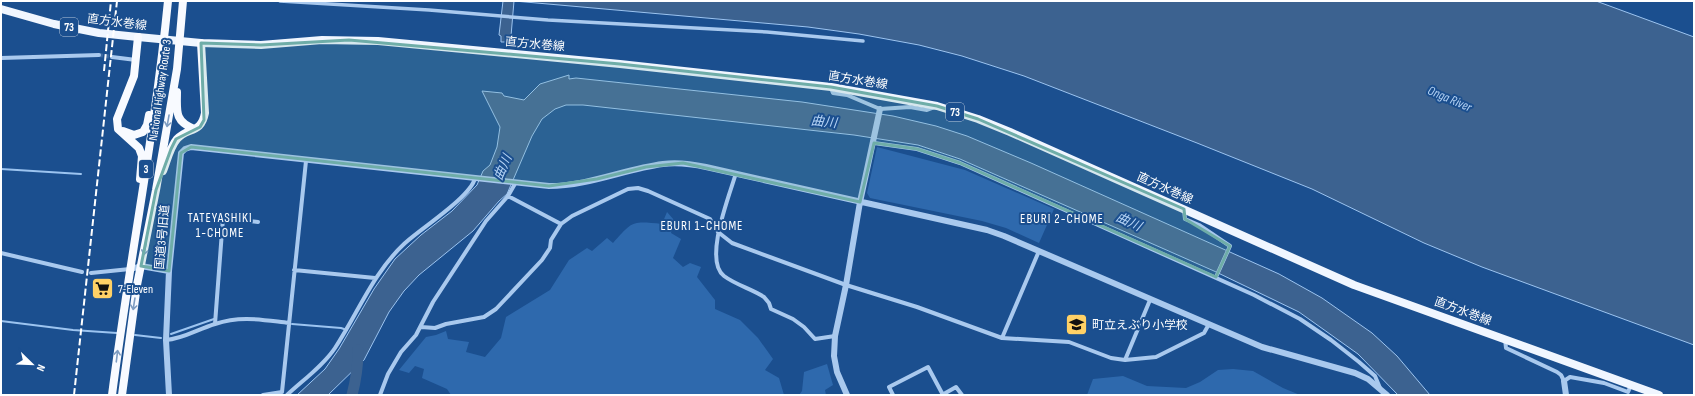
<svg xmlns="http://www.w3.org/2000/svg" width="1695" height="396" viewBox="0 0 1695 396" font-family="'Sofia Sans Condensed','Noto Sans JP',sans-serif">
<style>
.green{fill:#2e69ad}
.water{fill:#3c6290;stroke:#9cc4f0}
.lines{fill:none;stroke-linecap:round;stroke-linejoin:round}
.stream{stroke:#9cc4f0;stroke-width:2}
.river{stroke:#3c6290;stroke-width:11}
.minor-tunnel{stroke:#3d69a0;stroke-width:4;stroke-dasharray:4 2;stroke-linecap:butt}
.pedestrian{stroke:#a9c9ee;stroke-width:3.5}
.minor{stroke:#a9c9ee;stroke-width:4}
.tertiary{stroke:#a9c9ee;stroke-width:6}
.primary{stroke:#f0f6ff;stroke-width:8}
.trunk{stroke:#f8faff;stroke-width:8}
.rail{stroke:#fff;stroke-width:2;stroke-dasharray:7 3;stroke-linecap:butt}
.oneway{stroke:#7e9cc1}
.marked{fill:#6fada8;fill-opacity:0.2;stroke:#6fada8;stroke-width:3;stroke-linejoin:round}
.labels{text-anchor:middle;stroke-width:4;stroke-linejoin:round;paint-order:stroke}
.shield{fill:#1b4f8f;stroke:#bbcadd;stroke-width:1}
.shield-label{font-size:11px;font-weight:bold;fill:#fff}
.street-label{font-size:12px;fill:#fff;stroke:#1b4f8f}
.poi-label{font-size:12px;fill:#fff;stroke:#1b4f8f;text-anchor:start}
.water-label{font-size:13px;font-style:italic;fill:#b5d3f5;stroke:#1b4f8f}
.neighbourhood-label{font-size:13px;letter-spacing:1px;fill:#fff;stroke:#1b4f8f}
</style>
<rect width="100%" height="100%" fill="#1b4f8f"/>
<path class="green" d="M877,147L965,170L1054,209L1039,243L1006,228L982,221L870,198L867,193Z
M667,212L674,220L671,233L681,239L673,258L683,267L690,263L701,267L697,277L715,300V309L740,320L758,338L773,359L765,370L779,378L784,395H451L447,389L422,378L424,369L415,366L409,373L399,370L426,337L436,335L446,331L448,339L469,342L466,352L485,357L501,338L506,317L550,290L569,260L587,248L592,251L607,238L613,243C633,221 631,221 662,224Z
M827,364L833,385L825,390L826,395H799L802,391L804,372Z
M1233,369L1253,371L1283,388L1300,395H1087L1093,379L1123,376L1147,386L1186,388L1200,382L1218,370Z"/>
<path class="water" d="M503,1H514L511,36L507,42L510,44L506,45V42H501V36L499,35Z
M514,1H1596L1694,37V345L1482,267L1424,243L1312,189L1197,143L1024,76L962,56L919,45L859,34L808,27Z
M569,75V79L576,78L802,102L893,116L936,126L967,136L1031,163L1279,274L1322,298L1372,333L1397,356L1430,395H1398L1358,354L1299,312L1214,271L960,159L918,145L854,135L583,105H566L555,109L542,119L532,136L507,194L499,201L473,231L419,275L404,291L389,312L364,360L328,395H297L325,369L339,349L374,289L395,259L421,235L452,211L477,185L483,171L490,165L497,147L500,127L482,91L502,93L504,96L524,100L540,84Z"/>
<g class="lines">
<path class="stream" d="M1,169L81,174
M1,321L73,330L117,333
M292,324L341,328L347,330
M171,334L214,319
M135,335L161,338"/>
<path class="river" d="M352,395C356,380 358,366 358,350"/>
<path class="minor-tunnel" d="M99,55L112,57"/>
<path class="pedestrian" d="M280,1L429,10L548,20L767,32L863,41"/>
<path class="minor" d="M112,57L136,60
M1,58L99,55
M831,88L833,93L847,95L880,109L910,107L927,110L935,107
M874,143L917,149L960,163L1254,295L1300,319L1331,340L1359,362L1375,376L1380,388
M736,173C730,194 703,260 724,276C736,285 752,289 764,297L769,303L771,309L793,319L804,327L815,339L835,336
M508,196L561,224
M1184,210L1185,219L1199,225L1230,246L1216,277
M1,253L82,272
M294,270L375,278
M91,273L130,269
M215,324L223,218L258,222
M421,327L435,328L446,324L484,317L496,309L542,260L550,248L551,240L561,224L572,216L628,189L638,188L648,191L710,219L718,232L732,243L846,285L917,307L1002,338L1069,342L1111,358L1125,360L1156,357L1204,333L1209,324
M1002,338L1039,251
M1505,339L1506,348L1557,372L1561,375L1564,381L1570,377L1604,383L1628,392L1631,385
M166,340C183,339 198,329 215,324C241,315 263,320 289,323
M1125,360L1150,300
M263,395L282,392L306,161
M287,395C303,380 323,366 335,348C358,313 373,273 404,244C420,229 471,197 475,178
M380,395L388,374L401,352L416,335L433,302L486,221L508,196L516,182
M893,395L889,387L928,367L943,395
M942,395L956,387L962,395"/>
<path class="tertiary" d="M131,269L141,266L169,271
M1564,381L1566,395
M169,395L166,340L169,271L181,153L185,149L191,147L549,186C588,186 625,169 663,164C678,162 692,164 706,167L987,230L1004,236L1262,347L1355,373L1368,379L1387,395
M847,395L837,372L834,356L835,336L846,285L860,202L880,109"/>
<path class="primary" d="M1,9L54,24L99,33L138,37L201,43L261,45L322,40L378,41L620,64L831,87L937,106L978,119L1010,132L1354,285L1659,395"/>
<path class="trunk" d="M138,37L134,76L117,119L118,129L139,148L142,156L140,179
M177,92C177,111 174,121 194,129
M123,131L134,135L143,132L147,125L149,115
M163,171C167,161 170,147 177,139C188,127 201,134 205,113L201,43
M112,395C129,263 155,133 168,1
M122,395L137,285L156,190L177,69L183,1"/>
<path class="rail" d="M104,71L111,1
M74,395L117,1"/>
</g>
<defs><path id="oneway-shaft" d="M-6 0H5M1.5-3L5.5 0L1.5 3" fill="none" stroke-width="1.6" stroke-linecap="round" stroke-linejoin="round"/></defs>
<g class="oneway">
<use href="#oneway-shaft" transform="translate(168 121) rotate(100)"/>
<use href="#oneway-shaft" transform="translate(145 249) rotate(101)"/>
<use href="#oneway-shaft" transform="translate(134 304) rotate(99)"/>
<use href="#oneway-shaft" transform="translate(117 356) rotate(-83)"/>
</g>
<path class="marked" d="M349,40L620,64L831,87L937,106L978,119L1184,209L1185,219L1230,246L1216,277L960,163L917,149L874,143L860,202L683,163L646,167L597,179L549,186L191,147L181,153L169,271L141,266L156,190L171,149L176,139L200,127L204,120L201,43L261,45Z"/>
<defs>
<symbol id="supermarket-square" viewBox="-11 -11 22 22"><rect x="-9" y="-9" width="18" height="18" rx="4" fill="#ffd166" stroke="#1b4f8f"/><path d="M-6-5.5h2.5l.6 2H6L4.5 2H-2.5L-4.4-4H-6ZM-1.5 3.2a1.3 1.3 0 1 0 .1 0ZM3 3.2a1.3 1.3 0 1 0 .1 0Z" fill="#111"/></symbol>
<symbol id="school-square" viewBox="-11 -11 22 22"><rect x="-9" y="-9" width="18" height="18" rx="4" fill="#ffd166" stroke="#1b4f8f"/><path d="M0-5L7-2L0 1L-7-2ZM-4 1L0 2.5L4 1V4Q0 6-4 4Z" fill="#111"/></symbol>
</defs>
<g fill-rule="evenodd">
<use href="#supermarket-square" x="90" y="276" width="25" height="25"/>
<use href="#school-square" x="1064" y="312" width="25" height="25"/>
</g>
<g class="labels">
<g class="shield">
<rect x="60" y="18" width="18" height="18" rx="3"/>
<rect x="946" y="103" width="18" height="18" rx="3"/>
<rect x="139" y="160" width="14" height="18" rx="3"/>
</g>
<g class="shield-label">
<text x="69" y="31">73</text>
<text x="955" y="116">73</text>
<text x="146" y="173">3</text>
</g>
<g class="street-label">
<text transform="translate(117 22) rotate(7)" y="4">直方水巻線</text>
<text transform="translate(535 44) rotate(5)" y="4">直方水巻線</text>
<text transform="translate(858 80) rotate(9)" y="4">直方水巻線</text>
<text transform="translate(160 90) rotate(-82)" y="4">National Highway Route 3</text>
<text transform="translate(1165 188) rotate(24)" y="4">直方水巻線</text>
<text transform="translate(162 237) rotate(-85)" y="4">国道3号旧道</text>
<text transform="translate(1463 311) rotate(20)" y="4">直方水巻線</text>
</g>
<g class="poi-label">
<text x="118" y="293">7-Eleven</text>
<text x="1092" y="329">町立えぶり小学校</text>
</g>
<g class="water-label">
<text transform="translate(1450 98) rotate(23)" y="5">Onga River</text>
<text transform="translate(824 121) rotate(6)" y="5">曲川</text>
<text transform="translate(502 167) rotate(-66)" y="5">曲川</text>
<text transform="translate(1129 221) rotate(25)" y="5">曲川</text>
</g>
<g class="neighbourhood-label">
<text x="220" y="222">TATEYASHIKI<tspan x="220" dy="15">1-CHOME</tspan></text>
<text x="1062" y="223">EBURI 2-CHOME</text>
<text x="702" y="230">EBURI 1-CHOME</text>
</g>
</g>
<rect width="1695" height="396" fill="none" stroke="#ffffff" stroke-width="4"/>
<g transform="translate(32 364) rotate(113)" stroke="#1b4f8f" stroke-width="3" paint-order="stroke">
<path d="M0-3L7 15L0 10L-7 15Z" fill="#ffffff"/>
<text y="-6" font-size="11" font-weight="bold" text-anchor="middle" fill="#ffffff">N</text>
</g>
</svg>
